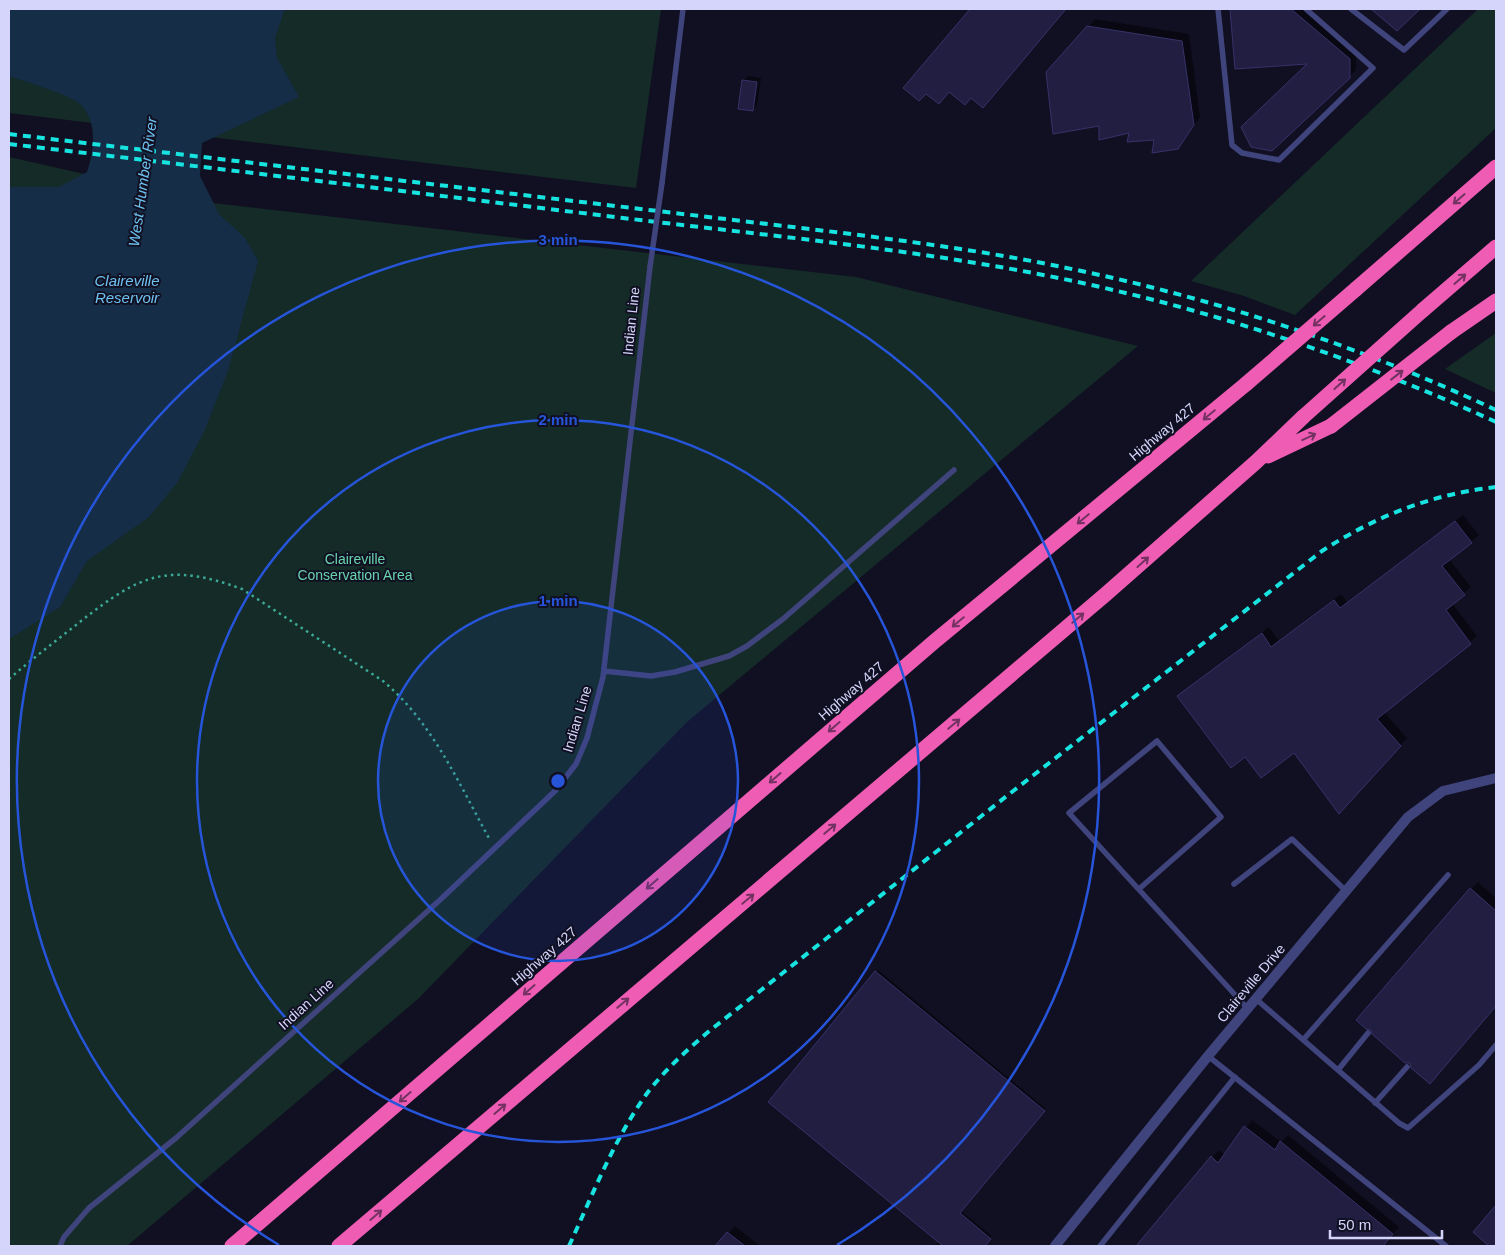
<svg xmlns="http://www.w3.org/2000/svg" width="1505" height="1255" viewBox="0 0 1505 1255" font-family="Arial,sans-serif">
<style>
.green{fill:#142b27}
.water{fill:#152d47}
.shadow{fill:#0007}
.building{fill:#211e41;stroke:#37326a}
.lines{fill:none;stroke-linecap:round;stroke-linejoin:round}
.path{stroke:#3ba996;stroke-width:2.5;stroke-dasharray:2.5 4;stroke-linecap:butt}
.service{stroke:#40447c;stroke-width:5.5}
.minor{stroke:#40447c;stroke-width:10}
.motorway{stroke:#ee5cb3;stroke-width:15}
.rail{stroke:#17e4e1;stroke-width:4;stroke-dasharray:8 6;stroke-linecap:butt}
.service-bridge{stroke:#40447c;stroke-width:5.5}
.motorway-bridge{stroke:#ee5cb3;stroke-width:15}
.oneway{stroke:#743263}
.ring{fill:none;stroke:#2655da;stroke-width:2.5}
.labels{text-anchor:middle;stroke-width:4;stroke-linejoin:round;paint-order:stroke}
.street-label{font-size:14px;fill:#d5d5fb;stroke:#111022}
.park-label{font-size:14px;fill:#68d3ac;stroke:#111022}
.water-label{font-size:15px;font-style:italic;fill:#6dc2f0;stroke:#111022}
.centre{fill:#2655da;stroke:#111022;stroke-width:2.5}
.ring-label{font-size:15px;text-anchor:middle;font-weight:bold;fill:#2655da;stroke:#111022;stroke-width:4;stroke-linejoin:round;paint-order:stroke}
</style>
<rect width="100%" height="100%" fill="#111022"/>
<path class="green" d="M9,9H661L636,188L9,113Z
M1478,9H1496V128L1295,315L1244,296L1191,281Z
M9,157L213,203L856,277L1138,346L687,722L419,998L127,1246H9Z
M1496,333V393L1445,369Z"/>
<path class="water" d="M9,9H285L275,38L277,58L299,97L202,143L200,176L219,214L245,238L258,261L228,371L204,432L177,483L149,517L87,561L60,607L9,639V187H59L87,172C94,151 98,122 81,105C72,95 24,81 9,76Z"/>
<path class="shadow" d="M971,9H1065L990,99L950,91L926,92L905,88Z
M1231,9H1306L1356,51V70L1349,77L1310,62L1236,68Z
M1095,19L1189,34L1200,117L1178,148L1130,131L1100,125L1088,27Z
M748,76L761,78L757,105L753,110L743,81Z
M1463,515L1479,535L1449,559L1471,587L1452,603L1477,636L1384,712L1407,738L1346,806L1294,752L1245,755L1186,690L1269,627L1279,641L1341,594L1347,602Z
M1478,882L1496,898V1006L1436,1075L1471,889Z
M878,970L1045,1108L961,1211L992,1236L984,1246H935L939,1241L769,1101Z
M1252,1120L1281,1142L1288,1135L1399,1227L1383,1246H1144L1141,1243L1212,1157L1219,1150L1225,1155Z
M735,1226L760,1246H717Z"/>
<path class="building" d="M970,9H1066L983,108L971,98L965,105L949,92L939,104L926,94L919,101L903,88Z
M1230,9H1291L1350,59V78L1272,151L1251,147L1241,127L1307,64L1235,69Z
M1371,9H1420L1397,31Z
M1087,26L1182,41L1194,125L1178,149L1152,153L1154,140L1127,142L1129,133L1099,140V126L1053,134L1046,72Z
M742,80L757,82L753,111L738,109Z
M1455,521L1472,543L1442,566L1465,595L1446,610L1471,644L1377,719L1401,746L1339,814L1294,753L1261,778L1245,757L1231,768L1177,696L1262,633L1271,647L1334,600L1340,608Z
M1470,888L1496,911V1006L1430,1084L1411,1068L1410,1063H1405L1372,1034L1371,1030L1366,1029L1356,1020Z
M875,971L1045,1111L960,1213L991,1239L985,1246H943L768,1102Z
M1244,1126L1275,1150L1280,1141L1393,1234L1383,1246H1136L1211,1156L1218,1163Z
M1496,1205V1246H1489L1473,1232Z
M727,1232L745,1246H715Z"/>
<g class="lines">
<path class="path" d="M9,679C32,659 57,640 81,621C141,574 168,562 242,589L383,681C433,723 459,784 490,840"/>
<path class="service" d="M1218,9L1232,145L1242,153L1279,160L1373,68L1306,9
M1351,9L1404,50L1447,9
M662,183L683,9
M604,671L651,676L675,672L729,656L747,646L783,619L954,470
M1234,884L1292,839L1346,891
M1139,889L1221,817L1157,741L1069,813L1248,1009
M1256,999L1399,1123L1408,1128L1479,1065L1496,1045
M1303,1040L1448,875
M1208,1056L1446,1246
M1338,1070L1368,1033
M1375,1103L1407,1067
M60,1246L64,1237L89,1208L176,1138L441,899L555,791L576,764L587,738L603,677L650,267
M1100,1246L1235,1077"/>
<path class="minor" d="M1055,1246L1208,1056L1408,817L1443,791L1496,778"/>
<path class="motorway" d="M1356,289L1496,167
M1423,310L1496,247
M1451,332L1496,301
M1268,456L1331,426
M232,1246L935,641L1246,384
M339,1246L1106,594L1256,462L1303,417"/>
<path class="rail" d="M9,134L843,233C913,242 983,251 1052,265C1205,295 1355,344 1496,410
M9,144C214,168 418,193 623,218C747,233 871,245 994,266C1167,295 1337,349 1496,422
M569,1246C593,1194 614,1139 648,1092C665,1070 686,1051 708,1032L1008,795L1322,551C1376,516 1432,494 1496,487"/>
<path class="service-bridge" d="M650,267L662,183"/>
<path class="motorway-bridge" d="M1246,384L1356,289
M1303,417L1423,310
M1331,426L1451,332"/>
</g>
<defs><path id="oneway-shaft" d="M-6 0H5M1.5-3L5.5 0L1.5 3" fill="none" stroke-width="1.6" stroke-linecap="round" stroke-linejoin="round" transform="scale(1.25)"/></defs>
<g class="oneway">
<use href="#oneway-shaft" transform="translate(1459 199) rotate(139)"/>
<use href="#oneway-shaft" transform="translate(1460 279) rotate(-41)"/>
<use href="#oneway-shaft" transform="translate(1319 321) rotate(139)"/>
<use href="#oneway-shaft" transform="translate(1397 375) rotate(-38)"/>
<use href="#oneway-shaft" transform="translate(1340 384) rotate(-42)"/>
<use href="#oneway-shaft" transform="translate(1209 415) rotate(140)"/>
<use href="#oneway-shaft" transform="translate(1309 437) rotate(-25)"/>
<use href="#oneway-shaft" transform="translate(1083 519) rotate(140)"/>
<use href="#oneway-shaft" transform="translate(1143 562) rotate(-42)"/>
<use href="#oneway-shaft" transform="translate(1078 618) rotate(-40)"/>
<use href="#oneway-shaft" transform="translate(958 622) rotate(140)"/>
<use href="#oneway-shaft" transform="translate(954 724) rotate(-40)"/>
<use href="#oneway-shaft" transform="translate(834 727) rotate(139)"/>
<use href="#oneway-shaft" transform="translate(775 778) rotate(139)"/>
<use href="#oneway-shaft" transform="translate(830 829) rotate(-40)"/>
<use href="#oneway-shaft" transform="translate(652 884) rotate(139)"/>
<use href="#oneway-shaft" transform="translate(748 899) rotate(-40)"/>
<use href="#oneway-shaft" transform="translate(529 990) rotate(139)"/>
<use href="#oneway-shaft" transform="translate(623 1003) rotate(-40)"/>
<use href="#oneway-shaft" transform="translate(405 1097) rotate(139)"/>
<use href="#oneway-shaft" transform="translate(500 1109) rotate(-41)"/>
<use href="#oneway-shaft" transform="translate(376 1215) rotate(-41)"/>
</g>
<circle cx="558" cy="781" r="180" fill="#2655da" fill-opacity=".12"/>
<g class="ring">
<circle cx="558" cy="781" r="180"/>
<circle cx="558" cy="781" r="361"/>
<path d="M279 1245A541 541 0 1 1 837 1245"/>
</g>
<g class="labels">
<g class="street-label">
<text transform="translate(631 321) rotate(-84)" y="5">Indian Line</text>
<text transform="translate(1162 432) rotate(-40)" y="5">Highway 427</text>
<text transform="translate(851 691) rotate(-41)" y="5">Highway 427</text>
<text transform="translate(577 719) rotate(-73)" y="5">Indian Line</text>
<text transform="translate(544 956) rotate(-41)" y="5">Highway 427</text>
<text transform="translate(1251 983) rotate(-50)" y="5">Claireville Drive</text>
<text transform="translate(306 1004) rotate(-42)" y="5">Indian Line</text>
</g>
<g class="park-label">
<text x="355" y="564">Claireville<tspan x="355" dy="16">Conservation Area</tspan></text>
</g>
<g class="water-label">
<text transform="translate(143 182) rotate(-82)" y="5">West Humber River</text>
<text x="127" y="286">Claireville<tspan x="127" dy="17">Reservoir</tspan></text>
</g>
</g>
<circle cx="558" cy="781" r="8" class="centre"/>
<g class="ring-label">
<text x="558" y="245">3 min</text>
<text x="558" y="425">2 min</text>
<text x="558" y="606">1 min</text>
</g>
<rect width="1505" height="1255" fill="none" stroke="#d5d5fb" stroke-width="20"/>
<path d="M1330 1230v8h112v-8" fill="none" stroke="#d5d5fb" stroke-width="2.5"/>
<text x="1338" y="1230" font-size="15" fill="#d5d5fb" stroke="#111022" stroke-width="4" paint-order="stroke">50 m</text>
</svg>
